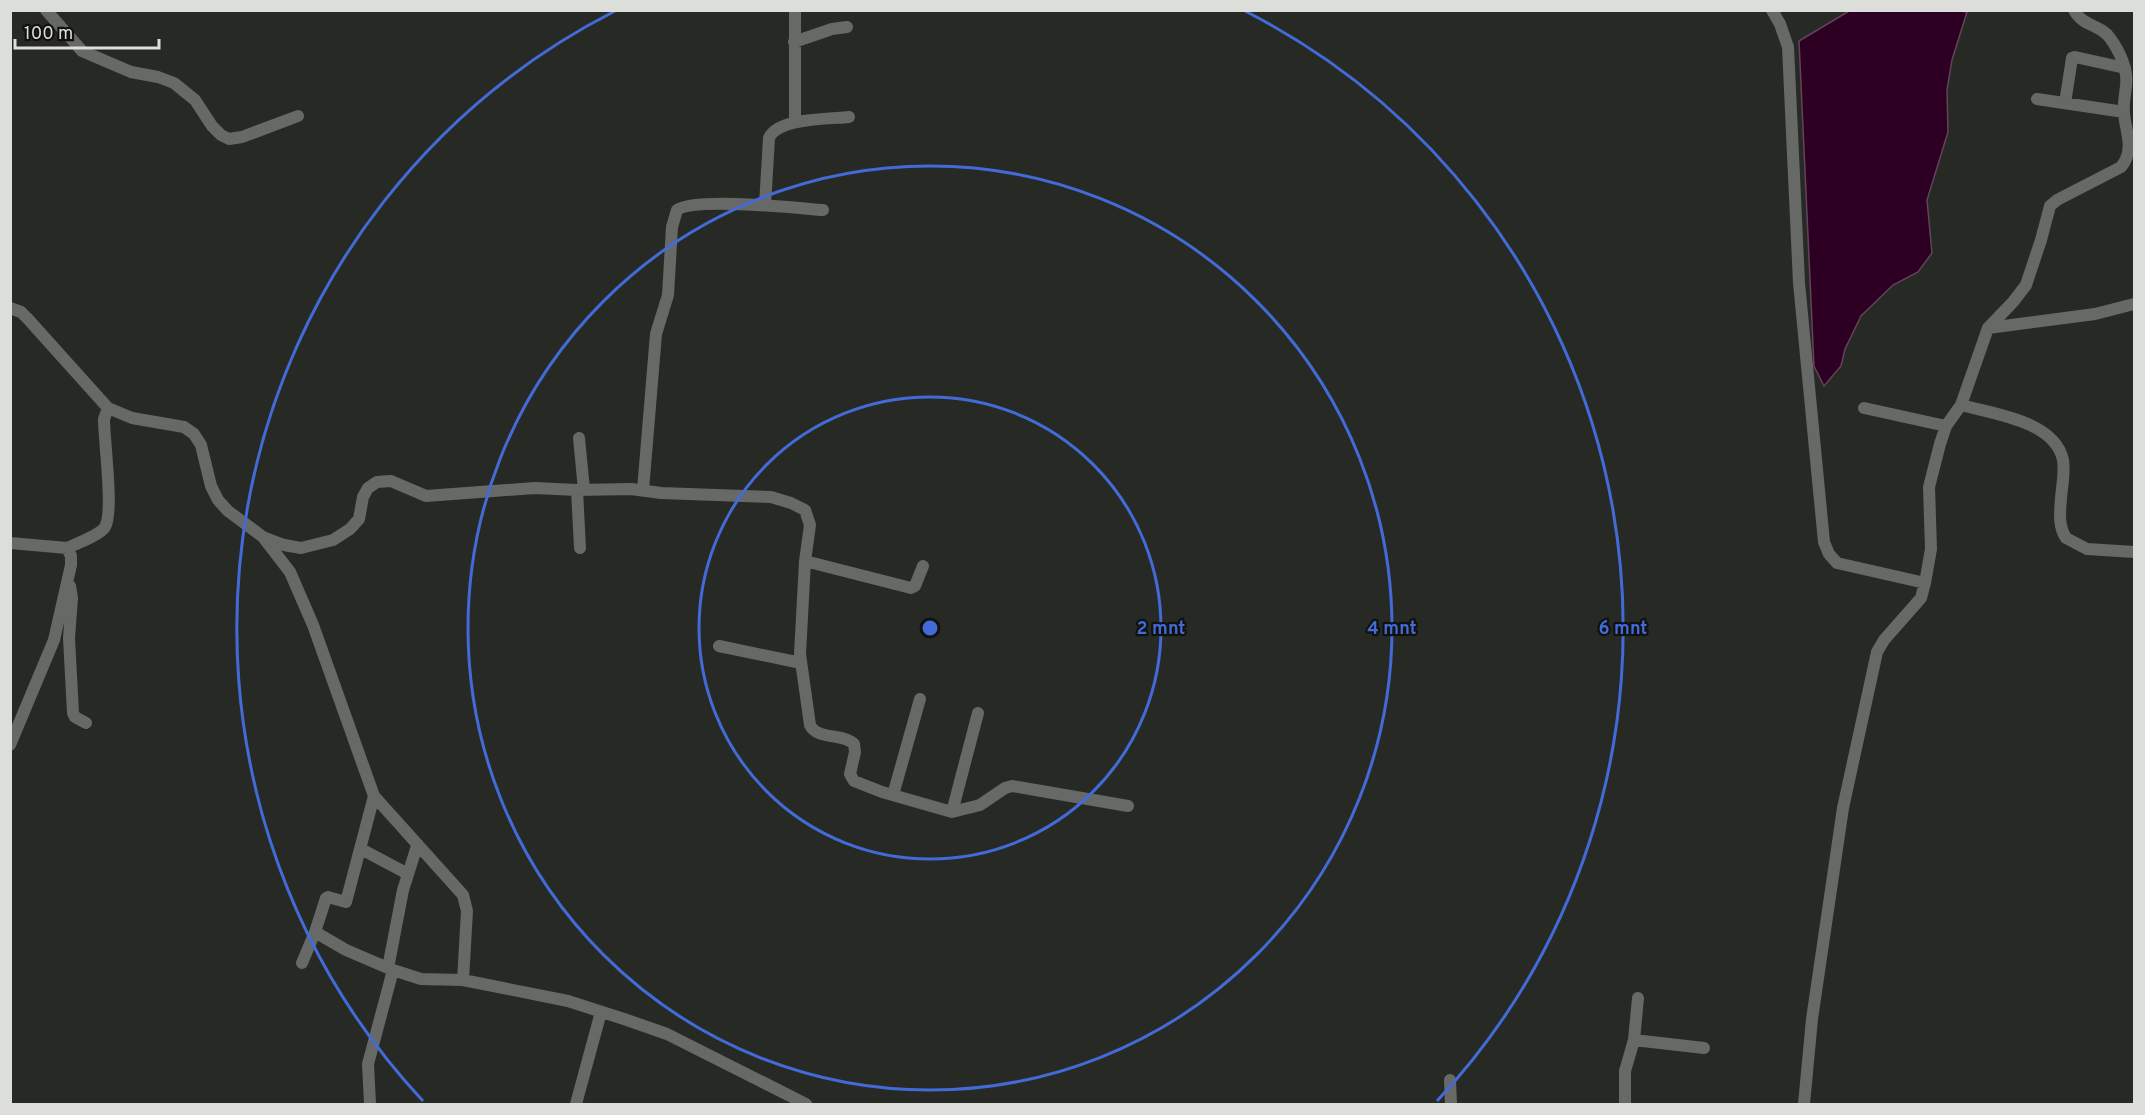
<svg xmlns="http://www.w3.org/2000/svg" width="2145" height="1115" viewBox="0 0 2145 1115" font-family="Overpass,sans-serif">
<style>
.water{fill:#2d0023;stroke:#62435a;stroke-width:1.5}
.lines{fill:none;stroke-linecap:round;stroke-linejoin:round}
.minor{stroke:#676966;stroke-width:12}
.ring{fill:none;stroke:#436bd8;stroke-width:3}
.centre{fill:#436bd8;stroke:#11120f;stroke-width:3}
.ring-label{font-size:18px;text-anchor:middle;font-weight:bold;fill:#436bd8;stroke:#11120f;stroke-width:4.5;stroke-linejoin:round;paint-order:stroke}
</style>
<rect width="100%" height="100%" fill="#272a24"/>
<path class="water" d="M1961,11L1967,12L1952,60L1947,90L1948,132L1927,200L1932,253L1918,272L1893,285L1861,316L1845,349L1841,366L1824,386L1814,366L1799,41L1849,11Z"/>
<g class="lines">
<path class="minor" d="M46,10L82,51L131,72L158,77L174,83L195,100L212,126L221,135L229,139L242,137L298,116
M795,10V122
M1772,10L1780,24L1788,47L1799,283L1824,542L1829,554L1837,563L1925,583
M794,42L832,29L847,27
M2037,99L2124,112
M2065,103L2072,58L2075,57L2125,68
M765,205L769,138C778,118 829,119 849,117
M10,308L21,312L28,319L108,408L132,418L184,427L194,434L201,445L211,486L218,500L228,511L263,537L290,572L313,625L374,796L463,895L467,911L463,980
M1988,328L2095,314L2134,304
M1961,405C1994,414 2055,421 2063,460C2065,472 2062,486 2061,498C2060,512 2058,526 2066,538L2087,549L2134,552
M1864,408L1946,426
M579,438L584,490
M577,490L580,548
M643,490L656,334L668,295L672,227L677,210C695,197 797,208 823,210
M263,537L284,545L301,548L333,540L350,529L359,519L363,497L368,488L377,482L391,481L426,496L535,488L577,490L631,489L661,493L771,497L791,503L805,510L810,525L805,561L800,654L810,725C817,740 843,733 854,744L855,752L850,774L854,781L882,792L952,812L980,805L1005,788L1012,786L1128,806
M10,543L67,548
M805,561L911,588L915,586L923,566
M70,586L72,598L69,638L73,713L75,717L86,723
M719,646L801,663
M10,745L54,640L71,565V556L67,548C76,544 100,535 105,527C114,512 104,441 104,419L108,408
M893,795L920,699
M952,812L978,713
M361,849L408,874
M315,932L346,950L388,968
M302,963L315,932L326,898L328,897L346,902L374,796
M393,970L421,979L463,980L568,1001L627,1020L667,1034L806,1104
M1634,1040L1704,1048
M1450,1080L1451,1104
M370,1104L368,1064L393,970L388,968L403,890L417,846
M576,1104L601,1012
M1625,1104V1071L1634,1040L1638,998
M1804,1104L1812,1019L1843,808L1877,652L1884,640L1921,598L1925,583L1931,549L1929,487L1940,444L1946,426L1961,405L1988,328L2013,302L2026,285L2041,240L2050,206L2057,200L2121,167C2135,150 2126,133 2124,114C2123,104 2125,95 2126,86C2128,69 2120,52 2110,38C2100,24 2083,27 2074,10"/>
</g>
<g class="ring">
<circle cx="930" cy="628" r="231"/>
<circle cx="930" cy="628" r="462"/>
<path d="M423 1101A693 693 0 0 1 615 11M1245 11A693 693 0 0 1 1437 1101"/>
</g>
<circle cx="930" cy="628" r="9" class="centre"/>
<g class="ring-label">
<text x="1161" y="634">2 mnt</text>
<text x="1392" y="634">4 mnt</text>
<text x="1623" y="634">6 mnt</text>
</g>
<rect width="2145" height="1115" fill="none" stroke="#dcdeda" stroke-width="24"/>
<path d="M15 39v9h144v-9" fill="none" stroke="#dcdeda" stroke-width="3"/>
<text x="24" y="39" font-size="18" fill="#dcdeda" stroke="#11120f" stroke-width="4.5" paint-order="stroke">100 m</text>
</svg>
